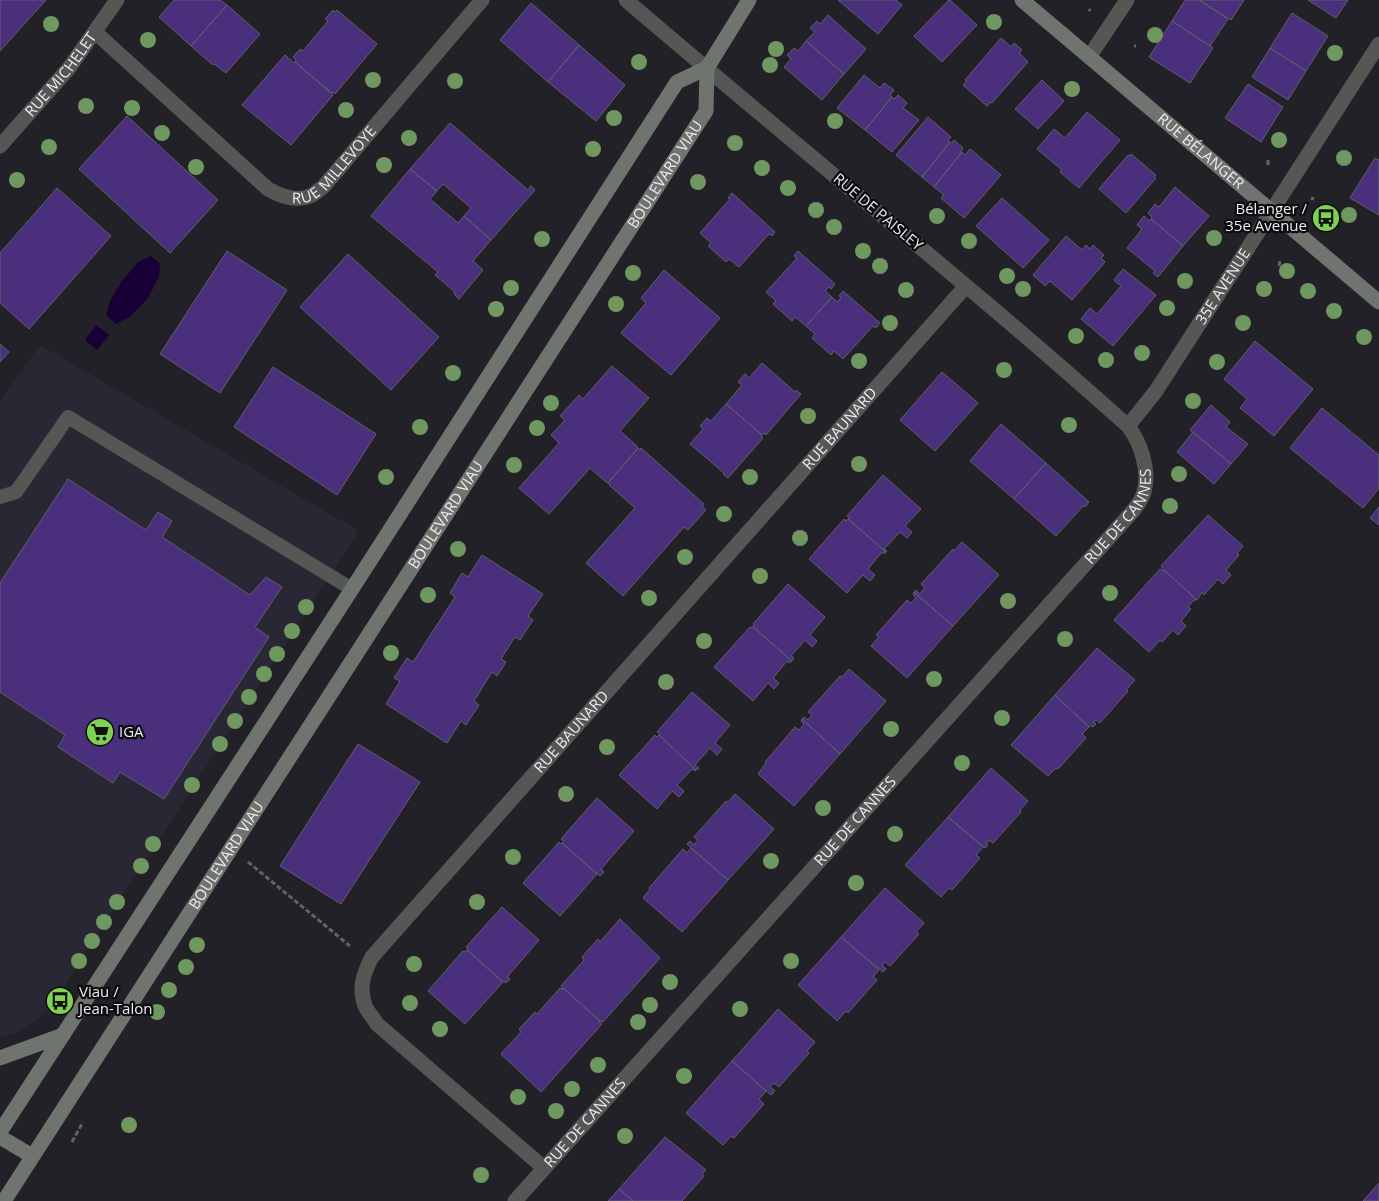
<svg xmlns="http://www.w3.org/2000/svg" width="1379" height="1201" viewBox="0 0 1379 1201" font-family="'Open Sans',sans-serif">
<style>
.built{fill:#2a2734}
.water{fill:#180037}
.building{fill:#492f7c;stroke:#615f68}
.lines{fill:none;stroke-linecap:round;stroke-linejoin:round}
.path{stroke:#636269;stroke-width:3;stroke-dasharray:5 2.5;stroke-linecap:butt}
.lane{stroke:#545753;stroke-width:14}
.street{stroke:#545753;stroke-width:15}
.secondary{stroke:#70746f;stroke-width:15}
.tree{fill:#6f9760}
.labels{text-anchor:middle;stroke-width:4.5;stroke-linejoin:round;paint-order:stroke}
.street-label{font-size:15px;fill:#edecf1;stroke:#0c0b0e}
.poi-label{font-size:15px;fill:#edecf1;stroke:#0c0b0e;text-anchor:start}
</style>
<rect width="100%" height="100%" fill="#222128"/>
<path class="built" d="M40,345L359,531L49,1009L35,1022L14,1034L0,1038V401Z"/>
<path class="water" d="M151,256L160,264L159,277L148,298L131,316L116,324L106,315L110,301L122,281L138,262Z
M96,325L109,335L97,350L85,340Z"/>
<path class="building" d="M0,0H46L0,51Z
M174,0H220L227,5L191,46L159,17Z
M838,0H896L902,5L878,34Z
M949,0H950L977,25L942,62L914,36Z
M1185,0H1199L1228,19L1210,46L1172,21Z
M1199,0H1244L1231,20Z
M1308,0H1348L1336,18Z
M531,3L579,45L548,82L500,40Z
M227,5L260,34L226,73L214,64L213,65L191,46Z
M333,10L335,12L337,10L377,44L335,94L333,92L332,93L295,62L296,60L293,57L300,49L303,51L328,21L325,19Z
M1292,13L1328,36L1306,71L1270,48Z
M828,15L866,49L844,74L806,41L815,32L810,28L817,21L820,24Z
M1172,21L1213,48L1190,83L1149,57Z
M1001,38L1011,47L1014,43L1022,50L1019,53L1028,62L992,103L991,102L987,106L963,85L967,81L965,80Z
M806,41L844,74L822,100L784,67L791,59L787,55L794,48L798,51Z
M579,45L625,85L596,121L548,82Z
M1270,48L1306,71L1288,100L1252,77Z
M285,55L294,63L295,62L333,95L291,145L242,105Z
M864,75L880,88L884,83L894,90L890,95L892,97L865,130L837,108Z
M1042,80L1064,101L1038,129L1015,109Z
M1248,84L1283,107L1261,142L1225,118Z
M898,95L907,103L903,108L919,120L892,152L865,130L892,97L894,99Z
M1087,112L1120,140L1079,188L1060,172L1062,170L1037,149L1054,129L1065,138Z
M127,116L218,200L170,253L79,169Z
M928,117L951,137L948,140L950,142L922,177L896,155Z
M450,123L528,190L531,186L535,190L491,240L464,216L471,208L443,184L437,191L410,169Z
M954,140L963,148L961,151L962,152L934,187L922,177L950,142L952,143Z
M970,149L1001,175L964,218L941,198L944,195L934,187L962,152L965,155Z
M1131,154L1156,175L1154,177L1156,178L1126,213L1099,189L1128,155L1130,156Z
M1375,158L1379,160V215L1350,198Z
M410,169L437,191L430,199L458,223L464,216L491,240L473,261L483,270L459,299L454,294L455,292L435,275L438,272L371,216Z
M1175,187L1209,216L1183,246L1151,219L1152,217L1148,213L1155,204L1159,207Z
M57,188L111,236L29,329L0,303V253Z
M732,193L775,232L772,236L769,234L739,267L729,259L726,262L708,246L711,243L700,233L730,199L728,198Z
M1002,198L1049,240L1023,268L976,226Z
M1144,216L1149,221L1151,219L1183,246L1158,277L1153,273L1155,271L1127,248L1142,229L1137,225Z
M1066,236L1082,250L1086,245L1090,249L1093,245L1104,255L1101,258L1105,262L1072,300L1050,281L1045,286L1033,275Z
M227,251L287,290L220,393L160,354Z
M798,251L835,284L831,289L829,287L825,291L832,297L806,326L795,317L792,321L773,304L776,301L766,292L797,258L794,256Z
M348,254L439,337L391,390L300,307Z
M1123,269L1156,295L1113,346L1081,319L1090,308L1097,314L1121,286L1114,280Z
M664,270L720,318L671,375L621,333L646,303L641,298Z
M843,291L880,323L876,328L873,326L843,359L834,351L831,355L812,338L815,334L806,326L832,297L837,302L841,298L839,296Z
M1255,341L1313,389L1274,436L1240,408L1247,399L1224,379Z
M0,344L9,352L0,362Z
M762,363L795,392L796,390L801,394L766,435L764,433L762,435L726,404L742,385L738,382L745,374L749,378Z
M612,366L649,398L620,431L637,446V447L638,448L608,483L606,482L590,468L549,514L519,488L559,443L551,435L565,420L560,416L579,395L583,399Z
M273,367L376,434L337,495L234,427Z
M942,372L978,403L935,451L900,420Z
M726,404L762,435L761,437L763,438L728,478L723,474L724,473L690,444L703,429L700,426L707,418L711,421Z
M1211,405L1230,422L1226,427L1248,444L1231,464L1190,430Z
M1322,408L1379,455V488L1363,508L1290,448Z
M1001,424L1046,463L1014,499L970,461Z
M1193,432L1231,464L1214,484L1177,452Z
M638,448L640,450L641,448L704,504L702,507L706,510L688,530L684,527L623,596L586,563L635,508L609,485L610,484L608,483Z
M1046,463L1089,502L1085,507L1083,506L1056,536L1014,499Z
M883,475L921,509L905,526L912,532L907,538L900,532L884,549L887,551L886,552L848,519L850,518L847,516Z
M68,479L146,530L158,512L172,521L162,537L250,595L266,577L282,587L255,627L269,637L164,799L120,772L113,783L58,747L65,735L0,692V583Z
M1379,507V525L1370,518Z
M1208,515L1243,546L1237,553L1239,555L1226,570L1231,575L1223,584L1218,579L1204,595L1202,592L1197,600L1164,570L1161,566Z
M844,519L846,521L848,519L886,552L884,554L882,552L868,569L875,575L870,581L863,575L847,593L809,559Z
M962,542L999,575L953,626L914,592L916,590L920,594L925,587L921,584L953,549L954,551Z
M482,555L543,594L528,616L533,620L520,640L515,637L501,659L506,662L497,676L492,672L474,701L479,705L466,725L461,721L447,743L386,704L400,681L394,678L407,658L413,662L455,597L450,593L462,573L468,577Z
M1160,569L1163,571L1164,570L1197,600H1194L1188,607L1191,609L1181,621L1186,626L1178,635L1173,630L1162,642L1160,640L1149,652L1114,620Z
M788,584L825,617L810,635L817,641L812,647L805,640L791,656L794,658L792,661L753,627L754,625L753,624Z
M914,592L953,626L907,678L871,646L879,637L876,635L907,600L911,603L916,598L913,594Z
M750,627L752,628L753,627L792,661L789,663L787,661L773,678L779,683L774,689L768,683L753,701L714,667Z
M1097,648L1135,680L1126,690L1128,691L1100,723L1096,720L1093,722L1096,724L1093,727L1090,725L1089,727L1055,695Z
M849,669L886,701L840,754L802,719L804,717L808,720L812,715L808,712L840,676L842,677Z
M692,692L730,725L715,743L722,749L717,755L710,748L695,765L699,768L696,770L659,735L660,734L657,732Z
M1055,695L1089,727L1082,734L1086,738L1058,769L1056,768L1048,776L1011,745Z
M802,719L840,754L794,806L758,774L766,763L765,762L795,727L799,730L804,724L801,721Z
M655,735L657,737L659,735L696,770L695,771L692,769L677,785L684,791L679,797L672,791L657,809L619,775Z
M358,744L420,782L341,904L280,866Z
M991,768L1028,801L1020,810L1021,812L993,843L989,840L986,844L988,845L985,848L948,817Z
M735,794L774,829L728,880L687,844L690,841L694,845L698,840L694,837L726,801L728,802Z
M597,798L634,831L601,869L604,872L600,876L562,843L564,841L561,839Z
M948,817L983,847L976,855L980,858L952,890L949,888L941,897L905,865Z
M559,842L561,844L562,843L597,874L560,916L523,883Z
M691,848L728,880L682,932L643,898L650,889L649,888L683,849L687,853Z
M885,888L924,923L916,932L919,934L890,966L885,962L882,965L886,969L883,972L841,937Z
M502,907L539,940L507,977L510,979L506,983L504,981L503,982L467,950L468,949L466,947Z
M620,919L660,958L603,1022L600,1021L561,986L584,960L582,957L598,939L600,942Z
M841,937L879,970L873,977L877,980L848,1013L846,1011L837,1021L798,985Z
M467,950L503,982L465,1024L428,991L463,951L465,952Z
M560,988L562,989L563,988L600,1021L599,1022L602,1024L541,1092L501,1054L521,1032L519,1029L535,1012L537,1014Z
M778,1009L815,1042L807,1051L809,1053L779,1087L774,1083L770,1087L775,1091L771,1095L732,1061Z
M732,1061L766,1091L759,1099L764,1104L734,1138L731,1136L723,1145L686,1113Z
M665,1137L706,1170L702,1174L704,1176L682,1201H633L619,1189Z
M1379,1183V1201H1363Z
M619,1189L633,1201H608Z"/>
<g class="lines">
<path class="path" d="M1089,9L1090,11
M1134,46H1136
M1268,165V160
M1311,198L1314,199
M1230,221H1232
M1279,266L1280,261
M248,862L350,946
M72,1142L83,1122"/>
<path class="lane" d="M0,497L16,492L68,417L352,589"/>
<g class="street">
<path id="s1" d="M95,32L268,189C280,196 295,202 310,196C315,194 320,189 324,186L482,0"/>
<path d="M1089,57L1127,0"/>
<path id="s2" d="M0,146L69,68L117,0"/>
<path id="s3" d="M1128,426L1156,391L1379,44"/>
<path id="s4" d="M544,1168L377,1024C374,1019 369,1013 366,1008C358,990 363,974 372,957L966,286"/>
<path id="s5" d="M515,1201L1132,512C1137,506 1142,500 1144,492C1150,471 1141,443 1128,426C1074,378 1020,331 965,285C852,190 738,96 626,0"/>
</g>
<g class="secondary">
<path id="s6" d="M1022,0L1379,302"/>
<path d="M707,68L749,0"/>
<path d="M0,1058L63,1035"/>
<path d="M0,1132L352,589L677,82L707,68"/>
<path d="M0,1137L32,1156"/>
<path id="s7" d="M4,1201L706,111L707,68"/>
</g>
</g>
<g class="tree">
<circle cx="994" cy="22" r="8"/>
<circle cx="51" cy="24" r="8"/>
<circle cx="1155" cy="35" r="8"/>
<circle cx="148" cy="40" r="8"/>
<circle cx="776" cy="49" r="8"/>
<circle cx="1335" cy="53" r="8"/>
<circle cx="639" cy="62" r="8"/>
<circle cx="770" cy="65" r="8"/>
<circle cx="373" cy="80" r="8"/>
<circle cx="455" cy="81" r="8"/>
<circle cx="1072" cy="89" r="8"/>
<circle cx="86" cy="106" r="8"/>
<circle cx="132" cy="108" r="8"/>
<circle cx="346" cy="110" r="8"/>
<circle cx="614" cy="118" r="8"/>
<circle cx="835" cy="121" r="8"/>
<circle cx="162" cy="133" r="8"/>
<circle cx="409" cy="138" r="8"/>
<circle cx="1279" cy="140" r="8"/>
<circle cx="735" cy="143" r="8"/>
<circle cx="49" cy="147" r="8"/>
<circle cx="593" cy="149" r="8"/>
<circle cx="1344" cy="158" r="8"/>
<circle cx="384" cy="165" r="8"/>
<circle cx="196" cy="167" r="8"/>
<circle cx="762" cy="168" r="8"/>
<circle cx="17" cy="180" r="8"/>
<circle cx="698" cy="182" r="8"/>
<circle cx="788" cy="188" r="8"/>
<circle cx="816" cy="210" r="8"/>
<circle cx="1349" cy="215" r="8"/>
<circle cx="937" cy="216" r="8"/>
<circle cx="834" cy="227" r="8"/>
<circle cx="1214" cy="238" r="8"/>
<circle cx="542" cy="239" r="8"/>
<circle cx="969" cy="241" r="8"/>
<circle cx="863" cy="251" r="8"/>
<circle cx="880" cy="266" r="8"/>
<circle cx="1287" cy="271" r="8"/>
<circle cx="633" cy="273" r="8"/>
<circle cx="1007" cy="276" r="8"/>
<circle cx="1185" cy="281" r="8"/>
<circle cx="511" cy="288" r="8"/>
<circle cx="1023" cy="289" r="8"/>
<circle cx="1264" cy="289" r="8"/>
<circle cx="906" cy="290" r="8"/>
<circle cx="1308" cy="291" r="8"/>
<circle cx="616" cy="304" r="8"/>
<circle cx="1167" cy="308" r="8"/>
<circle cx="496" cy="309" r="8"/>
<circle cx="1334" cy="311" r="8"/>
<circle cx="890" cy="323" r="8"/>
<circle cx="1243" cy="323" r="8"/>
<circle cx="1076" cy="336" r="8"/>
<circle cx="1364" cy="337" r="8"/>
<circle cx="1142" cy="353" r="8"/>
<circle cx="1106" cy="360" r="8"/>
<circle cx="859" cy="361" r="8"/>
<circle cx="1217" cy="362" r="8"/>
<circle cx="1004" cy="370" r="8"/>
<circle cx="453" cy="373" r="8"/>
<circle cx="1193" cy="401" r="8"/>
<circle cx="551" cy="403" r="8"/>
<circle cx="808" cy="416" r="8"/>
<circle cx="1069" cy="425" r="8"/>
<circle cx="420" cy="427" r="8"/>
<circle cx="537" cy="428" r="8"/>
<circle cx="859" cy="464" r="8"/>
<circle cx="514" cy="465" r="8"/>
<circle cx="1179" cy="474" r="8"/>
<circle cx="386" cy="477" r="8"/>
<circle cx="750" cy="477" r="8"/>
<circle cx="1170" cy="506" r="8"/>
<circle cx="724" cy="514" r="8"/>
<circle cx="800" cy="538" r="8"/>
<circle cx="458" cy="549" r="8"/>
<circle cx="685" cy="557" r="8"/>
<circle cx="760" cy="576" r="8"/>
<circle cx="1110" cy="593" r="8"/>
<circle cx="428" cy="595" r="8"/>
<circle cx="649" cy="598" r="8"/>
<circle cx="1008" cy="601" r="8"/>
<circle cx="306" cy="607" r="8"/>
<circle cx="292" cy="631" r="8"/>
<circle cx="1065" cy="639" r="8"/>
<circle cx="704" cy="641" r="8"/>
<circle cx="391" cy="653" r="8"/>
<circle cx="277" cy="654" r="8"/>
<circle cx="264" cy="674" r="8"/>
<circle cx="934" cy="679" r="8"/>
<circle cx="666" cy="682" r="8"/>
<circle cx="249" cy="697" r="8"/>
<circle cx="1002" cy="718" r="8"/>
<circle cx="235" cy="721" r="8"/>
<circle cx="891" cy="729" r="8"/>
<circle cx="220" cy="744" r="8"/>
<circle cx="607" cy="747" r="8"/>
<circle cx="962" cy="763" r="8"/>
<circle cx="192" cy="785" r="8"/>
<circle cx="566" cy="794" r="8"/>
<circle cx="823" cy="808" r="8"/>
<circle cx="895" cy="834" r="8"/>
<circle cx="153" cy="844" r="8"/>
<circle cx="513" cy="857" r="8"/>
<circle cx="771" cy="861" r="8"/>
<circle cx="141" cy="866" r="8"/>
<circle cx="856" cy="883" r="8"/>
<circle cx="117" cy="902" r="8"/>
<circle cx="477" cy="902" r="8"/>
<circle cx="104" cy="922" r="8"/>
<circle cx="92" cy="941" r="8"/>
<circle cx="197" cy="945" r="8"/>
<circle cx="79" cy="961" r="8"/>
<circle cx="791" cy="961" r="8"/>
<circle cx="414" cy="964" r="8"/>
<circle cx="186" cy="967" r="8"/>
<circle cx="670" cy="982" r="8"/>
<circle cx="169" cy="990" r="8"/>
<circle cx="410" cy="1003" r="8"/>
<circle cx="650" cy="1005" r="8"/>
<circle cx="740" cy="1009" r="8"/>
<circle cx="157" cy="1012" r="8"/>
<circle cx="638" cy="1022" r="8"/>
<circle cx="440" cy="1029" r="8"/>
<circle cx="598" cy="1065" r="8"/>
<circle cx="684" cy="1076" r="8"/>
<circle cx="572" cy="1089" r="8"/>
<circle cx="518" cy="1097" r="8"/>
<circle cx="556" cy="1111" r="8"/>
<circle cx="129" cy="1125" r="8"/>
<circle cx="625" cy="1136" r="8"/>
<circle cx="481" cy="1175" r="8"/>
</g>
<defs>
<symbol id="bus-disc" viewBox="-11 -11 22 22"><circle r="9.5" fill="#7ed153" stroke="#0c0b0e"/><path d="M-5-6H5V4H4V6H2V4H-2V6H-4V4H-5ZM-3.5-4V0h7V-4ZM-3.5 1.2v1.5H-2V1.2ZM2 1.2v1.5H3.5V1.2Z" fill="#111"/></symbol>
<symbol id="supermarket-disc" viewBox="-11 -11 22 22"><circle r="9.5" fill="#7ed153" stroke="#0c0b0e"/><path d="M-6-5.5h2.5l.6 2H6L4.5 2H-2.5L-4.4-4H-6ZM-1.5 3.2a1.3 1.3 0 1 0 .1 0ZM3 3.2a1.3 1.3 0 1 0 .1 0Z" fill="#111"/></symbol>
</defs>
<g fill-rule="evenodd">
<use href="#bus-disc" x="1310" y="202" width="32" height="32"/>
<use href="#supermarket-disc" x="84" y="716" width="32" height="32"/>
<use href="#bus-disc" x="44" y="985" width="32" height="32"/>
</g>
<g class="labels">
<g class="street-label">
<text dy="5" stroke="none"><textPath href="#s2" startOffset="94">RUE MICHELET</textPath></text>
<text dy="5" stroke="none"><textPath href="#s6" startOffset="234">RUE BÉLANGER</textPath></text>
<text dy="5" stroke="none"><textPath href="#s1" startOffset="315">RUE MILLEVOYE</textPath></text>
<text dy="5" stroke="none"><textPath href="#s7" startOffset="1221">BOULEVARD VIAU</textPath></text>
<text transform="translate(878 212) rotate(40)" y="5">RUE DE PAISLEY</text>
<text dy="5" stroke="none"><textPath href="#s3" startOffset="169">35E AVENUE</textPath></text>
<text dy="5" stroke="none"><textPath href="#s4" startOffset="999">RUE BAUNARD</textPath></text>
<text dy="5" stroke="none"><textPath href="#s7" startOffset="816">BOULEVARD VIAU</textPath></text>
<text dy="5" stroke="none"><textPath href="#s5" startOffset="915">RUE DE CANNES</textPath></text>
<text dy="5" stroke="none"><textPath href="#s4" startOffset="594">RUE BAUNARD</textPath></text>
<text dy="5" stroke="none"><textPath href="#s5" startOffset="510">RUE DE CANNES</textPath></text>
<text dy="5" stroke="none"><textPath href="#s7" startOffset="411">BOULEVARD VIAU</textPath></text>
<text dy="5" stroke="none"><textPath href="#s5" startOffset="105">RUE DE CANNES</textPath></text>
</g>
<g class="poi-label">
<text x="1307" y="214" text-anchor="end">Bélanger /<tspan x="1307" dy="17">35e Avenue</tspan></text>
<text x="119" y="737">IGA</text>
<text x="79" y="997">Viau /<tspan x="79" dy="17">Jean-Talon</tspan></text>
</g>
</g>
</svg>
